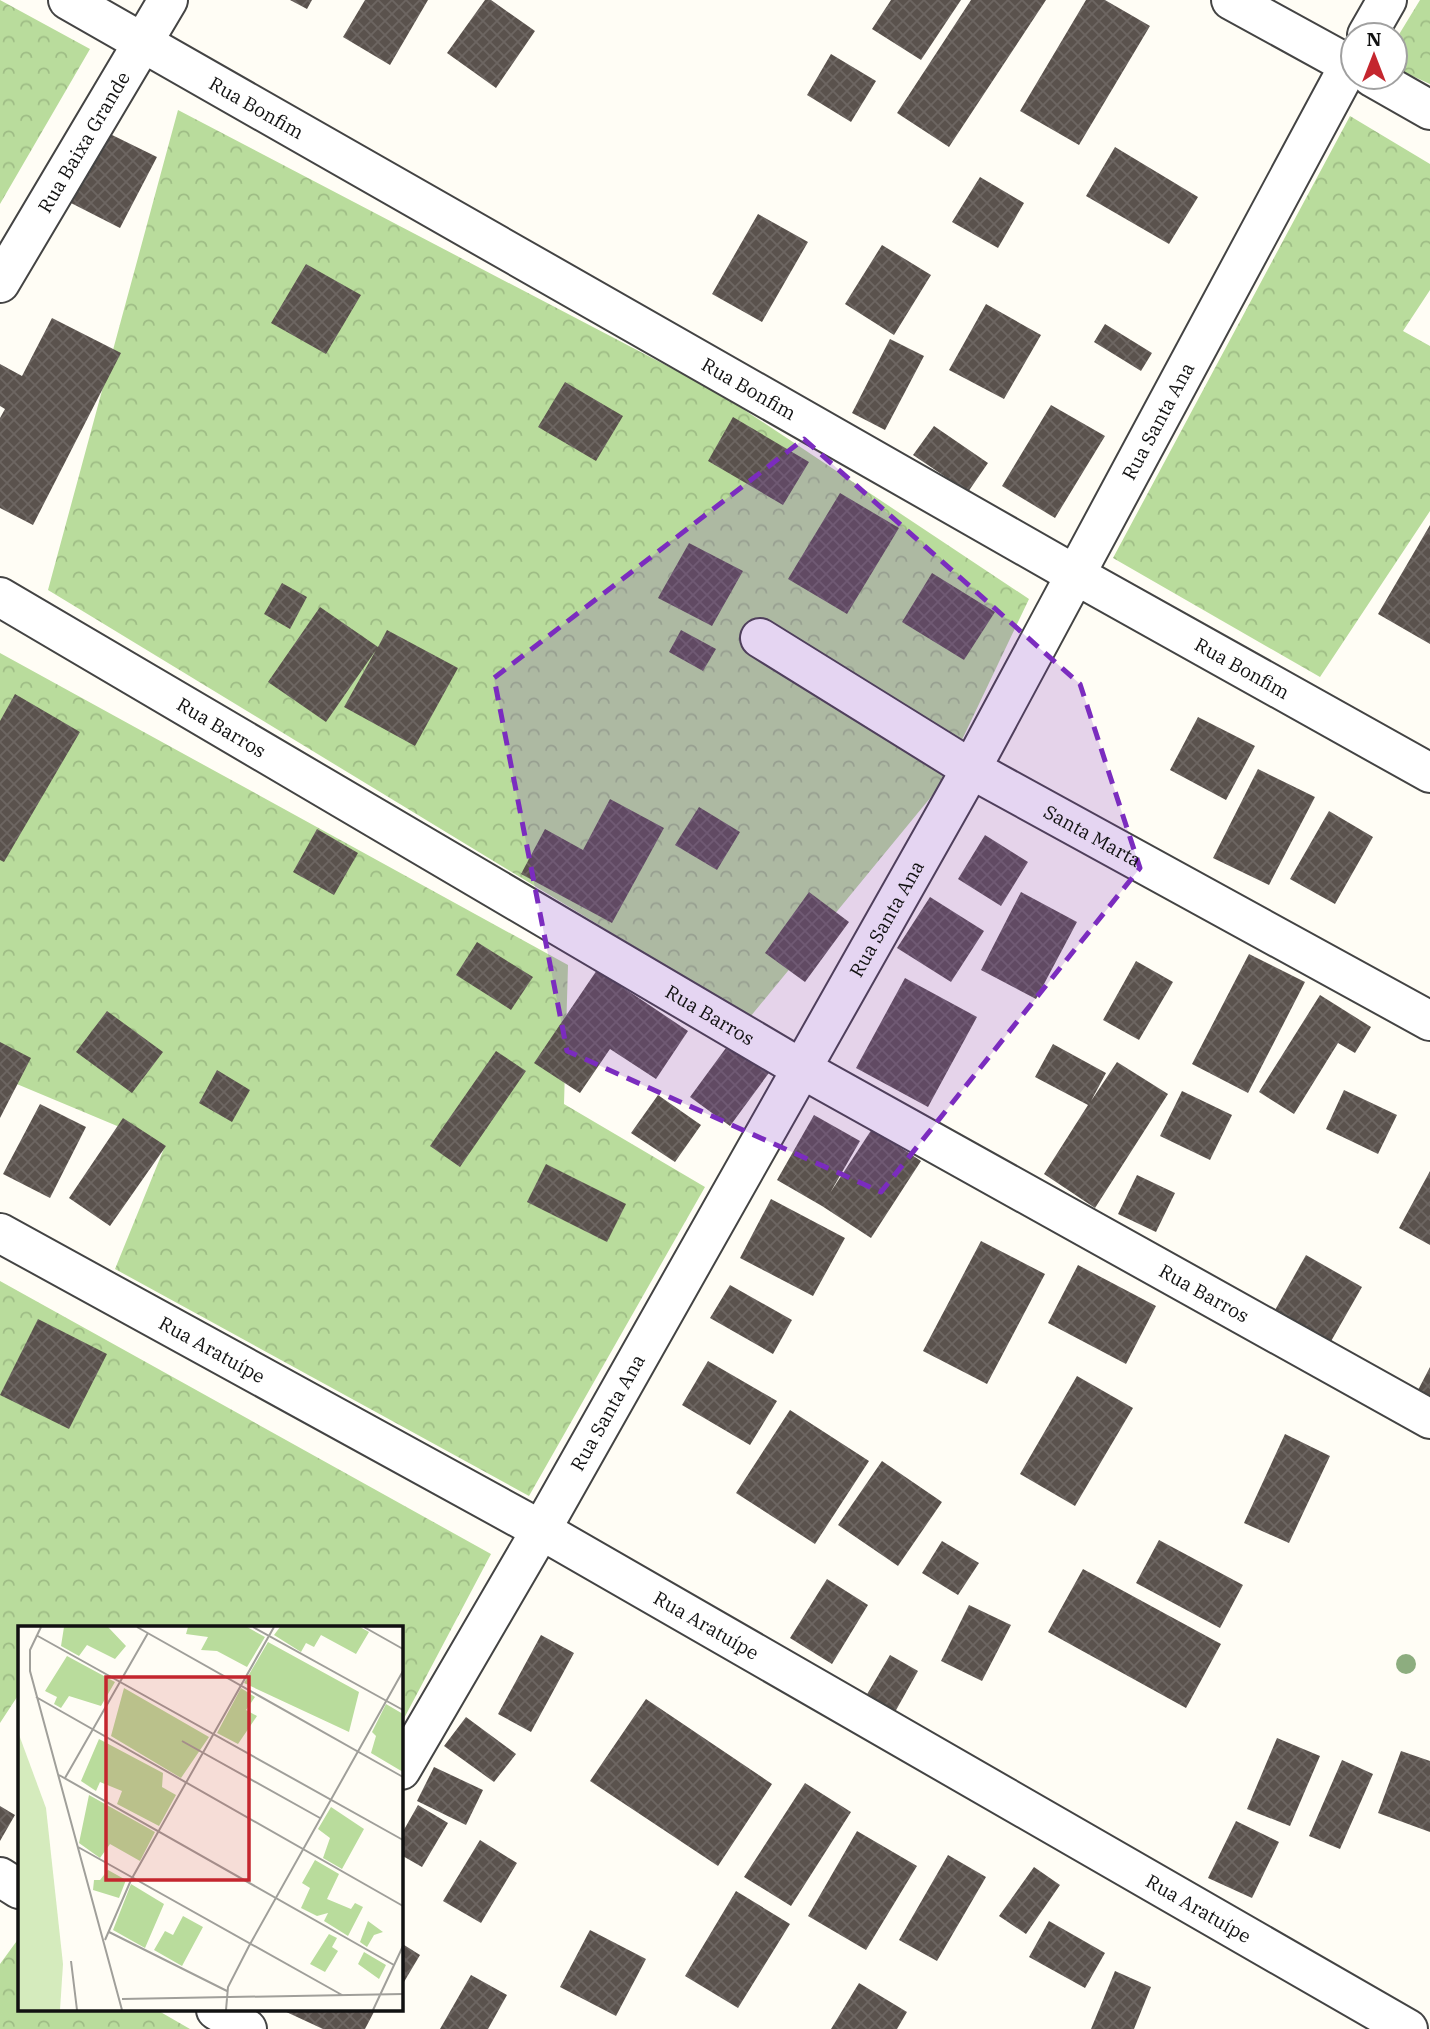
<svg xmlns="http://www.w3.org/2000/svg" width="1430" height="2029" viewBox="0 0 1430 2029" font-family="'IBM Plex Serif',serif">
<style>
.forest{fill:url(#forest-crowns)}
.building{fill:url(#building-cross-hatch)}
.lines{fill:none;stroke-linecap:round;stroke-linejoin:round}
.street-casing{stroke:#444;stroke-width:42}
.street{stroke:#fff;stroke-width:38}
.tree{fill:#8dad7f}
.marked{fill:#7b2cbf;fill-opacity:0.2;stroke:#7b2cbf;stroke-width:5;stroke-dasharray:14 9;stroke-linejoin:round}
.labels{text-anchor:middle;stroke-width:7;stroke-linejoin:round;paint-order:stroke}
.street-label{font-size:19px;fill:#111;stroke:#fff}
.inset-road{fill:none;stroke:#a09f9a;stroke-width:2}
.view{fill:#c4262e;fill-opacity:0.15;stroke:#c4262e;stroke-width:3.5}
.inset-edge{fill:none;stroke:#111;stroke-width:3.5}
</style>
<defs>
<pattern id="forest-crowns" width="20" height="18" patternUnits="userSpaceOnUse" patternTransform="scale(1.75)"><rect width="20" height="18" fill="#b9dc9c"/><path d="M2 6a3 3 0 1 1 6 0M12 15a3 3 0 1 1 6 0" fill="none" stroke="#9ebc85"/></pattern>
<pattern id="building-cross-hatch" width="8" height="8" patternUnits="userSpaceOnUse" patternTransform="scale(1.75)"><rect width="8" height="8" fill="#5a524d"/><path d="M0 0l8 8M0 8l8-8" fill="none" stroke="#6d6662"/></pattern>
</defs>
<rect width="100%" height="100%" fill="#fffdf5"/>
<path class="forest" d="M0,0L90,49L0,204Z
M1420,0H1430V84L1395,68V41Z
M178,110L719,393L1029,599L940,786L750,1017L48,590Z
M1350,116L1430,164V290L1403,331L1430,346V511L1320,677L1113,558Z
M0,653L568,965L564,1104L705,1187L529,1496L115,1269L165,1146L0,1077Z
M0,1281L491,1554L401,1724V1628H19V1694L0,1723Z
M19,1938V2010H157L190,2029H0V1964Z"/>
<path class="building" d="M290,0H312L307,9Z
M365,0H428L390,65L343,37Z
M485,0H491L535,31L496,88L447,53Z
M891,0H961L921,60L872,29Z
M971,0H1046L949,147L897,113Z
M1086,0H1105L1150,26L1079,145L1020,111Z
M831,54L876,81L851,122L807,95Z
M108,133L157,157L120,228L71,203Z
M1115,147L1198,197L1169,244L1086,196Z
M980,177L1024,203L998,248L952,222Z
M758,214L808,242L762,322L712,294Z
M882,245L931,275L894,335L845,304Z
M306,264L361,295L326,354L271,323Z
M986,304L1041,335L1004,399L949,370Z
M52,318L121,353L33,525L0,508V418L5,409L0,406V364L22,376Z
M1105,324L1152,353L1141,371L1094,342Z
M890,339L924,356L885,430L852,413Z
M565,382L623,416L596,461L538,427Z
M1051,405L1105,436L1055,518L1002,486Z
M733,417L809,462L783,505L708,461Z
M934,426L988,463L968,492L913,455Z
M840,493L899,528L847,614L788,579Z
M1430,525V644L1378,614Z
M689,543L743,571L712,626L658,598Z
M932,573L995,612L964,660L902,622Z
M282,583L307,597L290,629L264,614Z
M320,607L378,647L387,630L458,668L415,746L344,707L376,650L326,722L268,682Z
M681,630L716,649L703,671L669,652Z
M15,694L80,732L4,862L0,860V721Z
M1198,717L1255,746L1226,800L1170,770Z
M1258,769L1315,797L1269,885L1213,858Z
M610,799L664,828L612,923L521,874L545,829L583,850Z
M699,807L740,832L717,870L675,845Z
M1329,811L1373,837L1335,904L1290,879Z
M317,829L358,853L334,895L293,872Z
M985,835L1028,862L1001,906L958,879Z
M809,892L849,922L805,982L765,953Z
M1021,892L1077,922L1036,999L981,970Z
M930,897L984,931L951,982L897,948Z
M477,942L533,977L511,1010L456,975Z
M1249,954L1305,982L1248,1093L1192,1064Z
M1136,961L1173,982L1139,1040L1103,1020Z
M597,970L688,1031L656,1079L610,1049L580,1093L534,1063Z
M905,978L977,1017L928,1107L856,1068Z
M1320,995L1371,1027L1355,1053L1338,1043L1294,1114L1259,1092Z
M107,1011L163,1052L132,1093L76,1052Z
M734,1037L774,1066L730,1126L690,1097Z
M0,1042L31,1058L0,1118Z
M1053,1044L1106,1073L1091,1101L1117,1062L1168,1094L1095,1208L1044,1174L1088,1105L1035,1077Z
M496,1051L526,1071L460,1167L430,1146Z
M217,1070L250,1090L232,1122L199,1103Z
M1344,1090L1397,1115L1378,1154L1326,1129Z
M1182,1091L1232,1115L1210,1160L1160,1136Z
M658,1095L701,1125L675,1162L631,1133Z
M40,1104L86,1127L50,1198L3,1174Z
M814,1115L860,1141L830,1193L872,1129L921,1161L871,1238L822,1206L777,1180Z
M123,1118L166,1146L110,1226L69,1198Z
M546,1164L626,1204L607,1242L527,1202Z
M1430,1171V1245L1399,1228Z
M1137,1175L1175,1193L1156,1232L1118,1214Z
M771,1199L845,1238L813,1296L740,1258Z
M981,1241L1045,1274L987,1384L923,1351Z
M1306,1255L1362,1287L1326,1350L1270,1319Z
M1078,1265L1156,1306L1126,1364L1048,1323Z
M730,1285L792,1320L773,1354L710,1318Z
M38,1319L107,1354L69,1429L0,1395Z
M708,1361L777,1401L750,1445L682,1405Z
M1430,1367V1399L1417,1392Z
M1077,1376L1133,1408L1075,1506L1020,1474Z
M790,1410L869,1461L815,1544L736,1493Z
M1285,1434L1330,1456L1289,1543L1244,1523Z
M882,1461L942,1502L898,1566L838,1525Z
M1159,1540L1243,1585L1220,1628L1136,1583Z
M942,1541L979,1563L958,1595L922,1573Z
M1083,1569L1221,1644L1186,1708L1048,1632Z
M827,1579L868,1605L832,1664L790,1638Z
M969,1605L1011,1625L982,1681L941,1661Z
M541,1635L574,1653L531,1732L498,1714Z
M890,1655L918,1671L895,1712L866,1696Z
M646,1699L772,1784L718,1866L590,1781Z
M466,1717L516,1754L494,1782L444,1746Z
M1277,1738L1320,1756L1290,1826L1247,1809Z
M1401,1751L1430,1761V1832L1378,1813Z
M1342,1760L1373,1774L1340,1849L1309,1836Z
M434,1767L483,1790L466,1825L417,1801Z
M805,1783L851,1812L791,1906L744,1877Z
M418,1805L448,1823L422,1867L401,1855V1835Z
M0,1806L15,1815L0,1841Z
M1236,1821L1279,1842L1252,1898L1208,1878Z
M857,1831L917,1866L866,1950L808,1916Z
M480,1840L517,1863L481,1923L443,1901Z
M948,1855L986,1877L937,1961L899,1940Z
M1034,1867L1060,1885L1026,1934L999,1916Z
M736,1891L790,1924L738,2008L685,1976Z
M1049,1921L1105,1953L1085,1988L1029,1957Z
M590,1930L646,1959L616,2016L560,1987Z
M401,1943L420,1955L401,1987Z
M1115,1971L1151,1987L1134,2029H1091Z
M471,1975L507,1995L488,2029H440Z
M859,1983L907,2012L897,2029H831Z
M282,2010H375L365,2029H323Z"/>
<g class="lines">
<defs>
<g id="street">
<path id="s1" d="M68,0L1074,574L1430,773"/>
<path d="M1231,0L1353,67"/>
<path d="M1367,35L1387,0"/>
<path d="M1372,77L1430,110"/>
<path id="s2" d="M0,283L168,0"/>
<path id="s3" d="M0,597L802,1069L1430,1419"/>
<path id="s4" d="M760,638L971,769L1430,1021"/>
<path id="s5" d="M0,1233L541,1530L1408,2029"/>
<path id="s6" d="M401,1770L541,1530L971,769L1353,58"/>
<path d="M0,1877L19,1889"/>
<path d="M216,2010L247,2029"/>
</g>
</defs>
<use href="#street" class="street-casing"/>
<use href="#street" class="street"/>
</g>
<circle class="tree" cx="1406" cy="1664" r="10"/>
<path class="marked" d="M804,439L1080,684L1140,868L881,1192L567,1051L494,678Z"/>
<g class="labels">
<g class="street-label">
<text dy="7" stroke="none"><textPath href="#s1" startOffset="217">Rua Bonfim</textPath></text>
<text dy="7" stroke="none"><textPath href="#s2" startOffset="164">Rua Baixa Grande</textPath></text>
<text dy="7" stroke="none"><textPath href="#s1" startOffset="784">Rua Bonfim</textPath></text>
<text dy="7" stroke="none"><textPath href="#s6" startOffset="1547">Rua Santa Ana</textPath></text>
<text dy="7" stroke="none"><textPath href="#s1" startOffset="1351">Rua Bonfim</textPath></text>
<text dy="7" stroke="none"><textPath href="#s3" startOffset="257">Rua Barros</textPath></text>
<text dy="7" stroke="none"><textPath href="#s4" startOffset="387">Santa Marta</textPath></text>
<text dy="7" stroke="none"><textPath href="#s6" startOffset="980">Rua Santa Ana</textPath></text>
<text dy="7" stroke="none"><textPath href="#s3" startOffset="824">Rua Barros</textPath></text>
<text dy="7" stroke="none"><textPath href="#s3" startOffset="1391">Rua Barros</textPath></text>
<text dy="7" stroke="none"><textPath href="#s5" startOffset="242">Rua Aratuípe</textPath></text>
<text dy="7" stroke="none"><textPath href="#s6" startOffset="413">Rua Santa Ana</textPath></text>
<text dy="7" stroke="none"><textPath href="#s5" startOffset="808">Rua Aratuípe</textPath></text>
<text dy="7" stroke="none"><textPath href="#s5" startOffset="1376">Rua Aratuípe</textPath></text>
</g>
</g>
<g transform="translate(18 1626)">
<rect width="385" height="385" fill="#fffdf5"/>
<path d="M46,1H90L108,20L97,33L69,19L61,30L43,20ZM170,1H229L247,11L229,41L199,25L183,24L190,11L168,8ZM262,1H342L351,6L338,28L303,9L296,21L288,17L283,26L256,9ZM250,16L341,66L331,106L226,57ZM49,30L97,56L83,80L51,70L43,82L36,78L39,71L27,65ZM106,62L191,111L163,152L93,110ZM223,62L237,71L228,84L239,90L220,118L199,107ZM368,78L385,88V146L353,127L358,110L354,106ZM81,113L145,147L144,161L158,169L141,200L99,178L104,165L82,156L78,165L63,155ZM71,169L137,206L122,235L92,218L82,232L61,217ZM313,181L346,203L324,243L305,232L312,212L300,203ZM297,234L321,248L309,273L333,283L337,277L345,281L330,310L306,295L310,287L299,290L283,282L292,262L284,257ZM90,244L108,254L101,272L75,264L76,254H82ZM113,258L146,278L127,322L95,304ZM165,290L185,301L164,340L136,324L147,305L155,309ZM350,295L365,306L356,309L349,321L342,316ZM311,308L319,312L314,321L320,325L307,346L292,338ZM346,326L368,339L361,353L340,338Z" fill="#b9dc9c"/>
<path d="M0,106L28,182L45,338L42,384H0Z" fill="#d5ebbd"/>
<path class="inset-road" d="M23,1L12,24V45L104,384M119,1L385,151M235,1L385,84M346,1L385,23M18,9L385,214M18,71L385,280M164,115L302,192M41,149L376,339M47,152L130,7M60,221L324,369M91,306L209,365M87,314L113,254L256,1M53,335L59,384M104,373L385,368M208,384L210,361L231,320L385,45M355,384L385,320"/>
<path class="view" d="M88,51H231V254H88Z"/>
<rect width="385" height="385" class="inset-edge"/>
</g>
<g transform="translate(1374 56)"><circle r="33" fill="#ffffff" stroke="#a0a0a0" stroke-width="2"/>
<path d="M0-5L12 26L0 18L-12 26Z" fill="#c4262e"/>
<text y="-10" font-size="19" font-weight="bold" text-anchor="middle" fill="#111111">N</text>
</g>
</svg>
